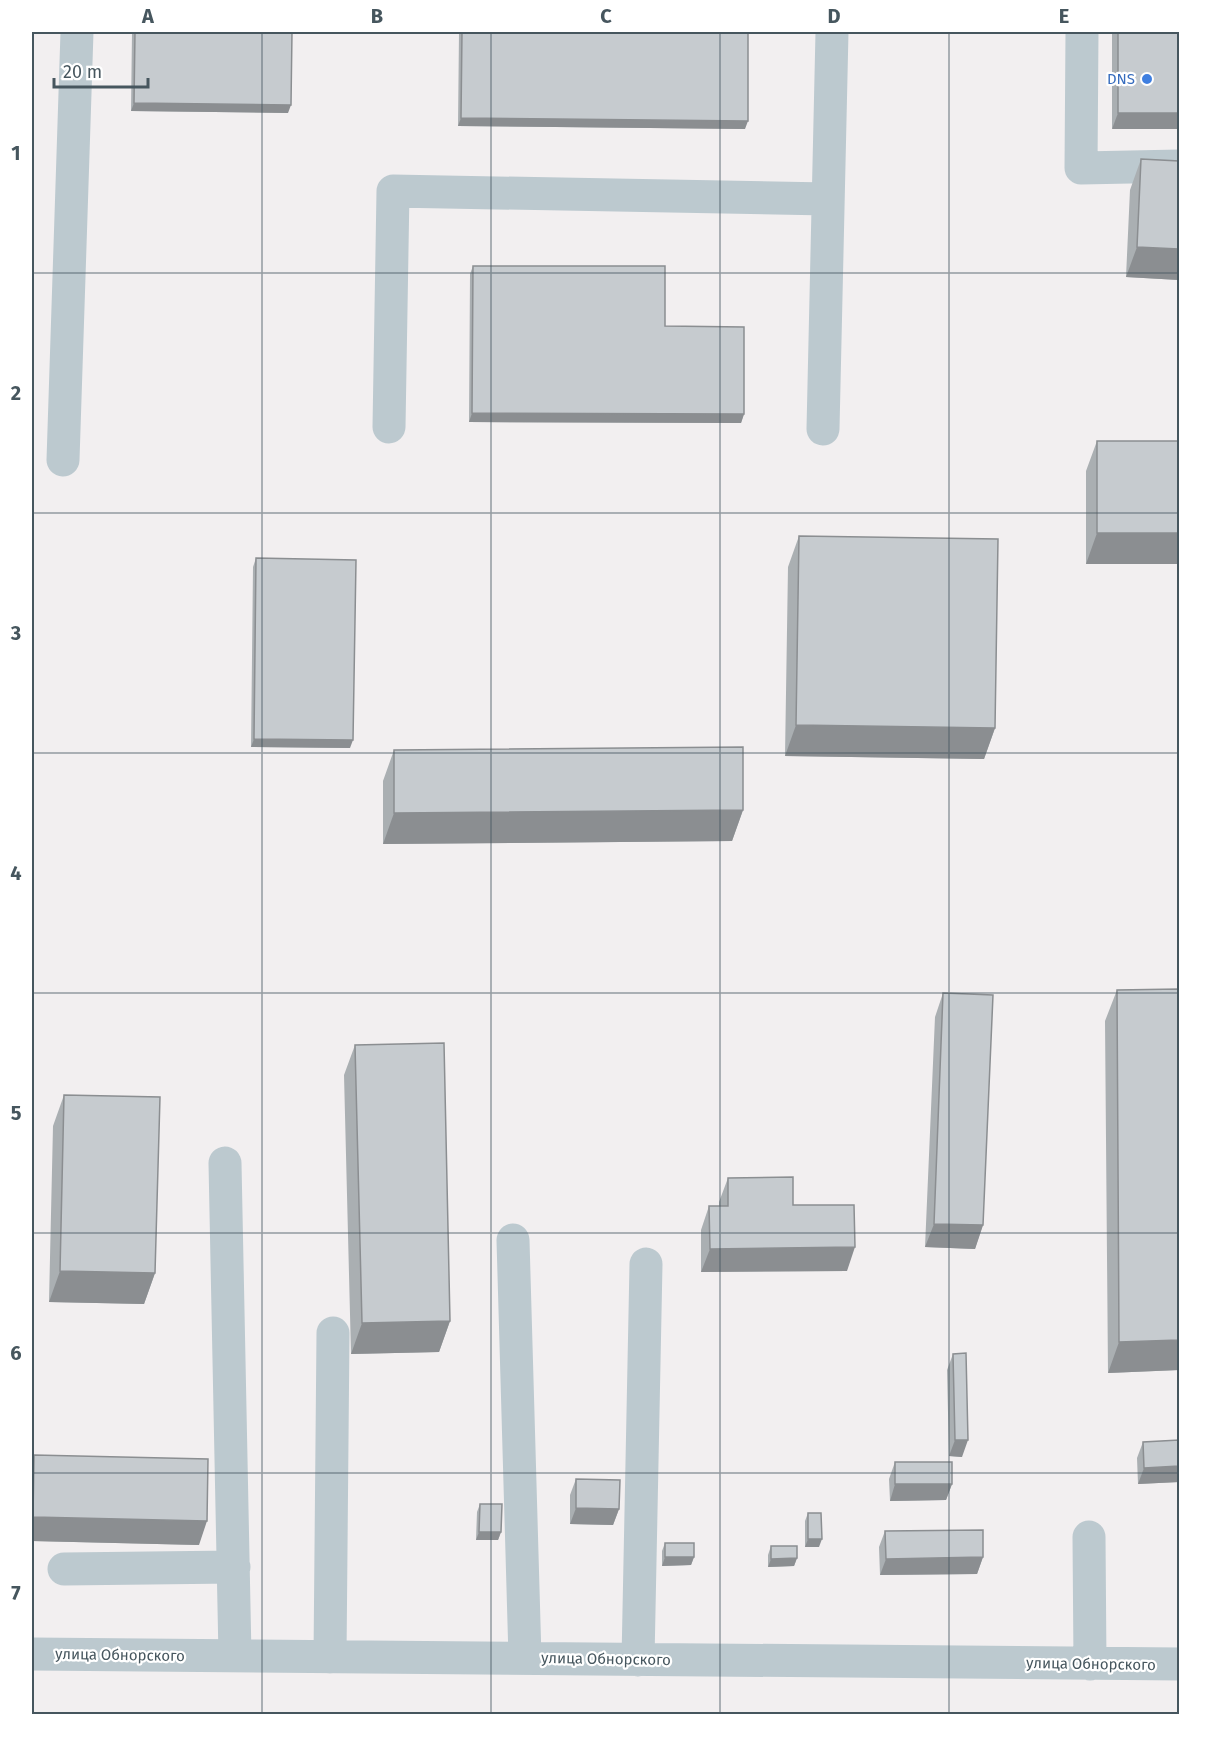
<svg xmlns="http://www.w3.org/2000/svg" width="1211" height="1746" viewBox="0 0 1211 1746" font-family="'Fira Sans',sans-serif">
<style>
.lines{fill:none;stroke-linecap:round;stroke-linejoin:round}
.minor{stroke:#bcc9cf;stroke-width:33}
.wall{fill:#aaafb2}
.shaded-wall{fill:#8b8e91}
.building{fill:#c6cbcf;stroke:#8b8e91;stroke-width:1.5}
.grid{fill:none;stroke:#46565e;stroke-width:1.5;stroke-opacity:0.55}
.shop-dot{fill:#3f7fe0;stroke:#fff;stroke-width:2}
.labels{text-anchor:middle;stroke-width:4.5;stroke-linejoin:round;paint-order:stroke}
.shop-label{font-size:15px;fill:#366cbe;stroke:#fff;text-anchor:end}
.street-label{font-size:15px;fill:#46565e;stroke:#fff}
.neatline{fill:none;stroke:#46565e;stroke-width:2}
.grid-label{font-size:20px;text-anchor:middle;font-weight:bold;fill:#46565e}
</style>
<rect width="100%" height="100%" fill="#f2eff0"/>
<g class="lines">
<path class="minor" d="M1082,32L1081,168L1180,166
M389,427L393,191L828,199
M823,429L832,32
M63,460L77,32
M225,1163L235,1656
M513,1240L525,1658
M1089,1537L1090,1664
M64,1569L234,1567
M32,1654L1180,1664
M330,1657L333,1333
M638,1660L646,1264"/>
</g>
<path class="wall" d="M132,32H292L288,113L131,111Z
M459,32H748L745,129L458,126Z
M1112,32H1179L1112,129Z
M1141,159L1179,161V280L1126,277L1130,190Z
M473,266L665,326L744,414L741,423L469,422L470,274Z
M1097,441H1179V564H1086V471Z
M799,536L995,728L984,759L785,756L788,567Z
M256,558L350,748L251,747L253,567Z
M394,750L743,810L732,841L383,844V781Z
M1117,990L1179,1370L1108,1373L1105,1021Z
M943,993L983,1225L975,1249L925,1247L935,1017Z
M355,1045L450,1321L439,1352L351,1354L344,1075Z
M64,1095L155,1273L144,1304L49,1302L53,1126Z
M728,1178L793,1205L847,1271L701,1272V1230L709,1206H719V1202Z
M953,1354L962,1457L949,1456L947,1370Z
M1179,1440V1482L1138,1484L1137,1458L1143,1442Z
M34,1455L199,1545L32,1541V1463Z
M895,1462L952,1484L946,1500L890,1501L889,1479Z
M576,1479L619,1509L613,1525L570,1524V1495Z
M480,1504L501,1532L498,1540H476L477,1512Z
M808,1513L819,1547H805V1521Z
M885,1531L983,1557L977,1574L880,1575L879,1547Z
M665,1543L694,1557L691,1565L662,1566V1551Z
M771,1546L797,1558L794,1566L768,1567V1555Z"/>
<path class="shaded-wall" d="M134,103L291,105L288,113L131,111Z
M1118,113H1179V129H1112Z
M461,118L748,121L745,129L458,126Z
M1137,247L1179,249V280L1126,277Z
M472,413L744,414L741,423L469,422Z
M1097,533H1179V564H1086Z
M796,725L995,728L984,759L785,756Z
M254,739L353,740L350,748L251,747Z
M743,810L732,841L383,844L394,813Z
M934,1224L983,1225L975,1249L925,1247Z
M855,1247L847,1271L701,1272L710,1249Z
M60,1271L155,1273L144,1304L49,1302Z
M450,1321L439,1352L351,1354L362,1323Z
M1179,1340V1370L1108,1373L1119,1342Z
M955,1440H968L962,1457L949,1456Z
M1179,1466V1482L1138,1484L1144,1468Z
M895,1484H952L946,1500L890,1501Z
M576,1508L619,1509L613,1525L570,1524Z
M33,1517L207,1521L199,1545L32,1541V1521Z
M479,1532H501L498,1540H476Z
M808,1539H822L819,1547H805Z
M665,1557H694L691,1565L662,1566Z
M983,1557L977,1574L880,1575L886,1559Z
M797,1558L794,1566L768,1567L771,1559Z"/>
<path class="building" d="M135,32H292L291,105L134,103Z
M462,32H748V121L461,118Z
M1118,32H1179V113H1118Z
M1141,159L1179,161V249L1137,247Z
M473,266H665V326L744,327V414L472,413Z
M1097,441H1179V533H1097Z
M799,536L998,539L995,728L796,725Z
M256,558L356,560L353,740L254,739Z
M743,747V810L394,813V750Z
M1179,989V1340L1119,1342L1117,990Z
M943,993L993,995L983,1225L934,1224Z
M444,1043L450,1321L362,1323L355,1045Z
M64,1095L160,1097L155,1273L60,1271Z
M793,1177V1205H854L855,1247L710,1249L709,1206H728V1178Z
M966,1353L968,1440H955L953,1354Z
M1179,1440V1466L1144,1468L1143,1442Z
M34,1455L208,1459L207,1521L33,1517Z
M895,1462H952V1484H895Z
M576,1479L620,1480L619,1509L576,1508Z
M480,1504H502L501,1532H479Z
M808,1513H821L822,1539H808Z
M983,1530V1557L886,1559L885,1531Z
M665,1543H694V1557H665Z
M771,1546H797V1558L771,1559Z"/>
<path class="grid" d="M262,32V1714M491,32V1714M720,32V1714M949,32V1714M32,273H1180M32,513H1180M32,753H1180M32,993H1180M32,1233H1180M32,1473H1180"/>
<circle class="shop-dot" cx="1147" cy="79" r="6"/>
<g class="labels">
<g class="shop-label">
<text x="1135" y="84">DNS</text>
</g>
<g class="street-label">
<text transform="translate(120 1655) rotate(1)" y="5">улица Обнорского</text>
<text transform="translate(606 1659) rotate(1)" y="5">улица Обнорского</text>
<text transform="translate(1091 1664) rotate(1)" y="5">улица Обнорского</text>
</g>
</g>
<rect width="1211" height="1746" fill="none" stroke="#ffffff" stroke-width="66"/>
<path d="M54 78v9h94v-9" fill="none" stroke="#46565e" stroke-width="3"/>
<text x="63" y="78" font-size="18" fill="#46565e" stroke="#ffffff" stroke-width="4.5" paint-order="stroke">20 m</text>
<rect x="33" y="33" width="1145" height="1680" class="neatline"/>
<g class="grid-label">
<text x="148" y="23">A</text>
<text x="377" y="23">B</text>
<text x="606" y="23">C</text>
<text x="834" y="23">D</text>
<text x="1064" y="23">E</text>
<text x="16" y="160">1</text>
<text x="16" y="400">2</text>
<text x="16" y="640">3</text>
<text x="16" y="880">4</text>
<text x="16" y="1120">5</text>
<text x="16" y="1360">6</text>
<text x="16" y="1600">7</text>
</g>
</svg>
